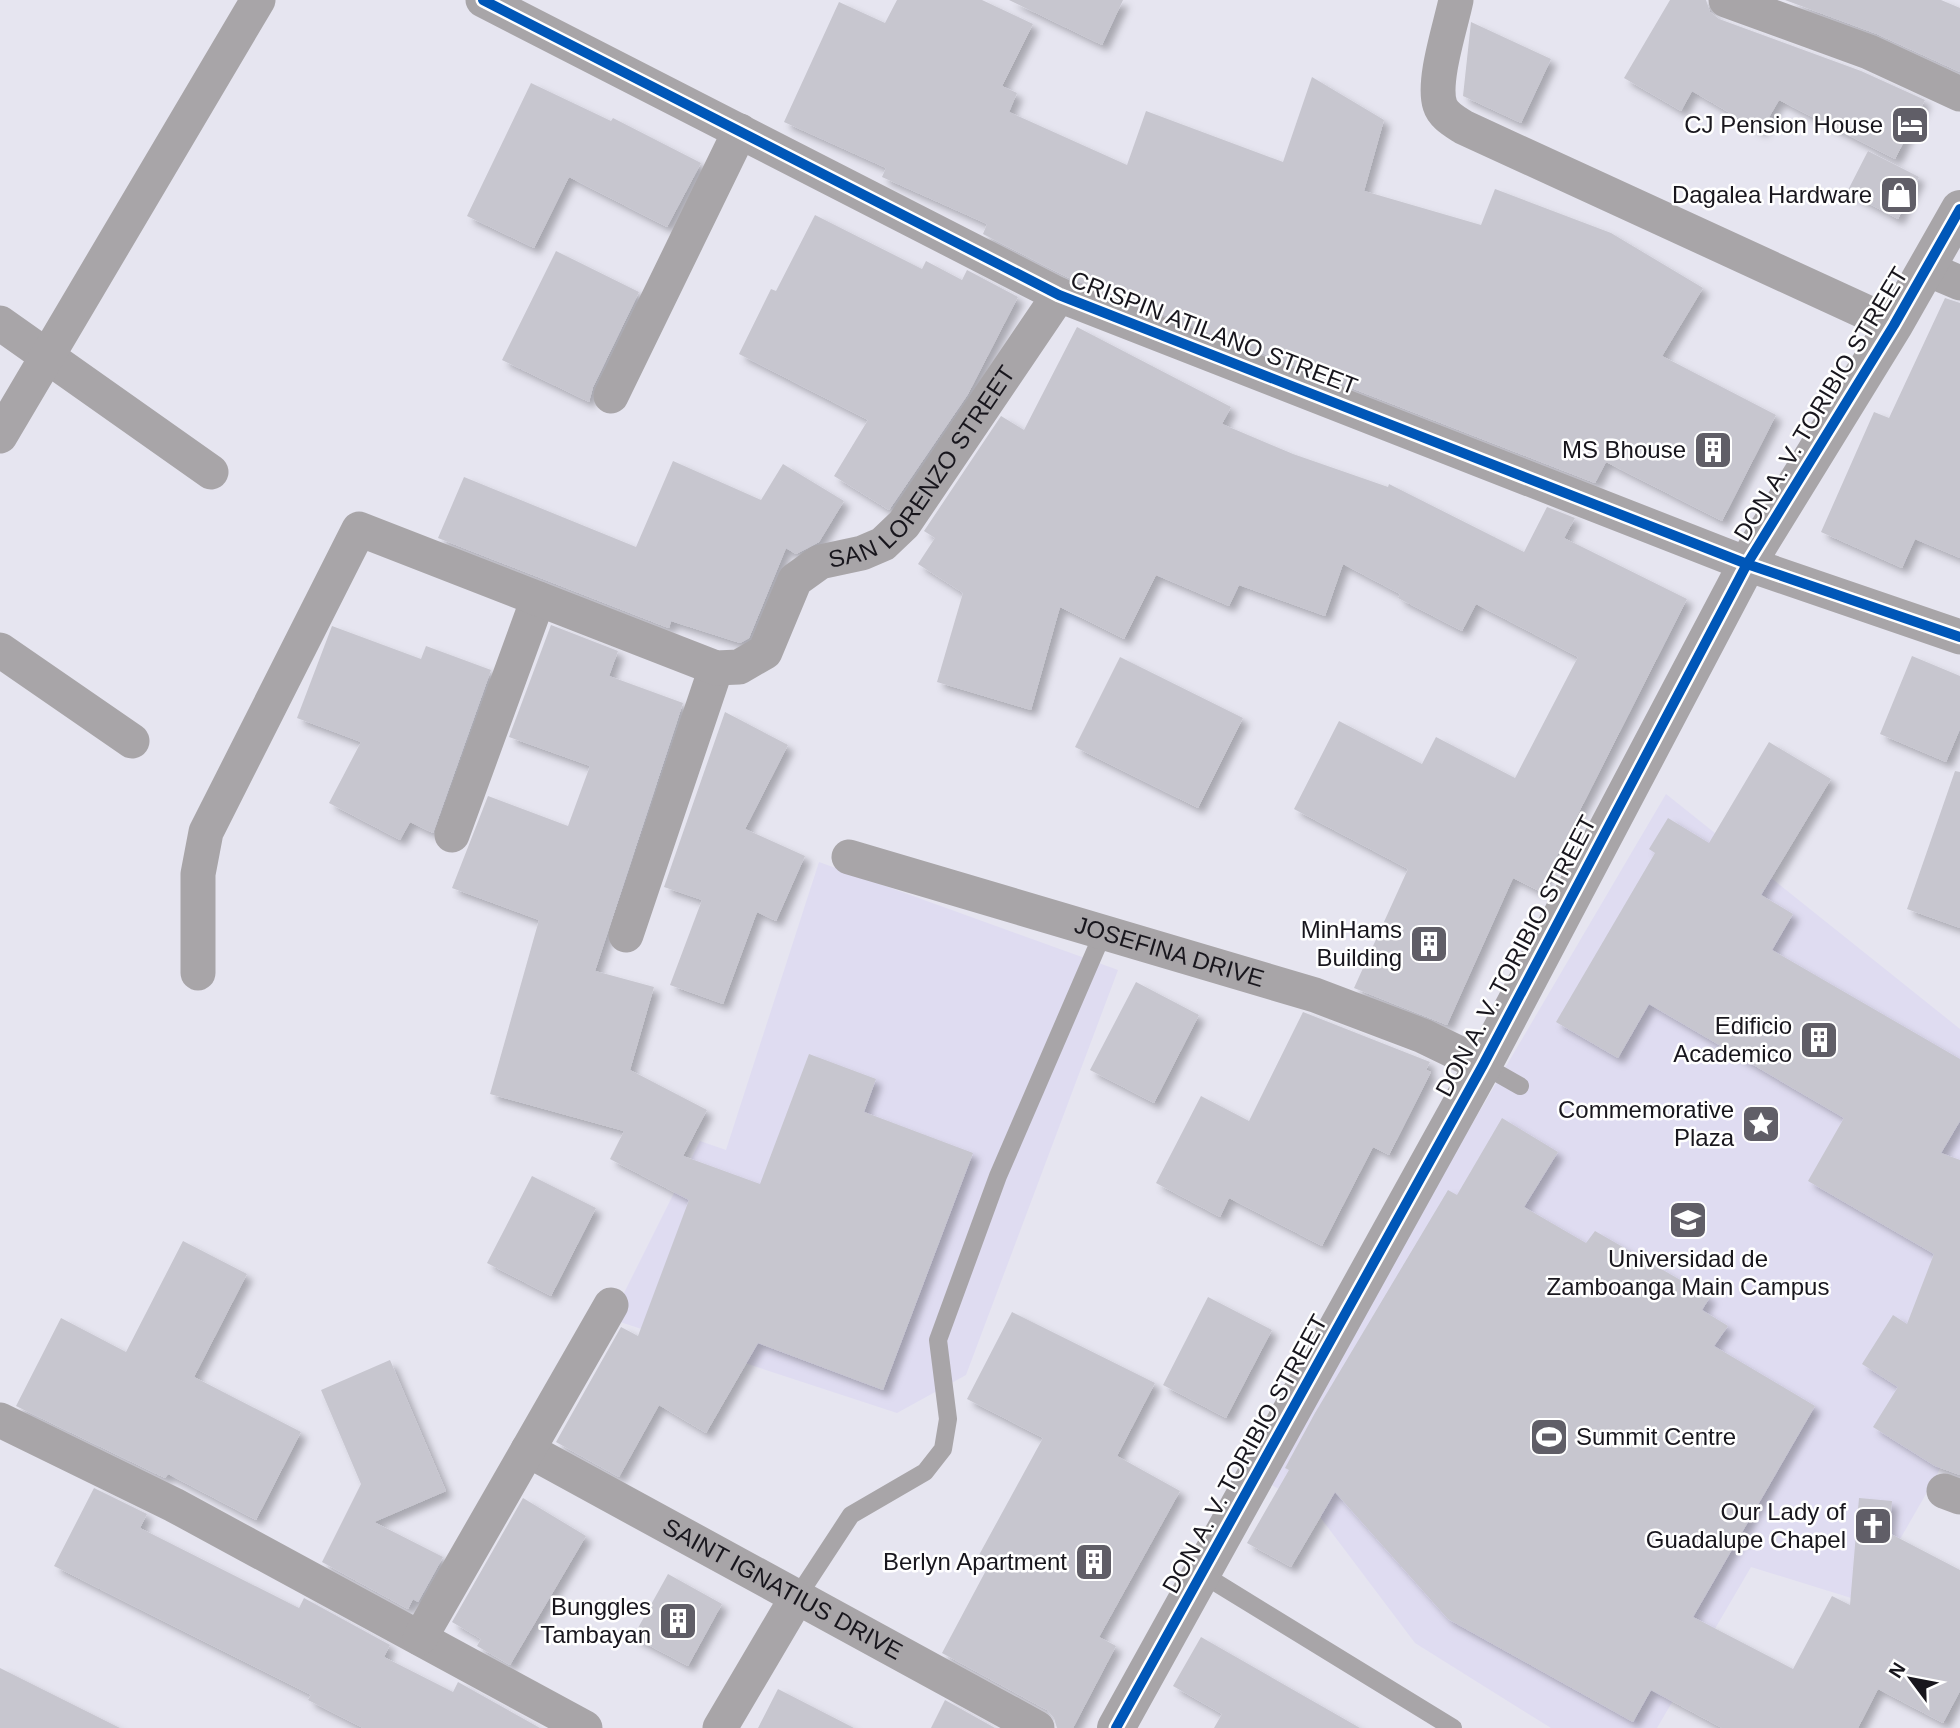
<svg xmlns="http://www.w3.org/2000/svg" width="1960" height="1728" viewBox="0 0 1960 1728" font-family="Arial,sans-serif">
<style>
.built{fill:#dfdcf1}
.building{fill:#c7c6cf;filter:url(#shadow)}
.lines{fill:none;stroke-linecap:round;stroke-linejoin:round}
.service{stroke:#a8a5a8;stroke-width:18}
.minor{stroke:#a8a5a8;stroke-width:35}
.tertiary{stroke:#a8a5a8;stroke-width:38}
.cycleway-casing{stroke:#fff;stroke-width:15}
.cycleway{stroke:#0057b8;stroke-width:10}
.labels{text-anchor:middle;stroke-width:5;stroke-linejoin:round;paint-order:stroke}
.poi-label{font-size:24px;fill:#18161d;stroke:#fff;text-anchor:end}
.street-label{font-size:24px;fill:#18161d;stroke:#fff}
</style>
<defs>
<filter id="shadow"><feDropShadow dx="6" dy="6" stdDeviation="3.5" flood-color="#0004"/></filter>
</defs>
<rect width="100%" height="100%" fill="#e6e5f0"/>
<path class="built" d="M1666,794L1960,1029V1412L1938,1473L1864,1602L1751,1567L1657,1728H1551L1415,1643L1314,1509L1263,1480Z
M819,862L1118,970L966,1375L897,1413L611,1319L700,1141L726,1150Z"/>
<path class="building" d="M897,0H982L1033,24L1002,86L1017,93L1009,112L1127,165L1146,111L1283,162L1312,77L1384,120L1364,191L1481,225L1495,189L1611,233L1703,288L1662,356L1776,415L1722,521L1606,462L1595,483L1067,277L983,234L987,224L882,177L886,168L784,122L839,2L885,23Z
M1009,0H1123L1102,45Z
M1670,0H1706L1710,12L1719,19L1861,71L1925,100L1895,159L1779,100L1761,131L1692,91L1681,111L1624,78Z
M1785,0H1941L1960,8V72L1877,34Z
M1471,22L1551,59L1521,123L1463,96Z
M531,83L611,121L613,118L701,163L667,227L569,177L534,248L467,216Z
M1868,151L1919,177L1898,219L1847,192Z
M815,215L922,269L926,261L962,280L967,270L1018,297L968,394L889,510L834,476L868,420L739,354L771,289L776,291Z
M556,251L639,292L593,387L589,402L502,360Z
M1945,298L1960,303V558L1915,539L1902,568L1821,532L1874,412L1889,418Z
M1077,327L1231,407L1222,424L1293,454L1388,487L1389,484L1524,552L1547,507L1575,518L1564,538L1687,599L1539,891L1513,878L1447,1025L1354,988L1408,869L1294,809L1339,721L1422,764L1436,737L1515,778L1578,657L1476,604L1462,631L1398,598L1400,594L1343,564L1325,616L1239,585L1229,606L1156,575L1124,639L1060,607L1031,710L937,682L963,593L918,564L935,538L924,531L1001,416L1024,430Z
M673,461L761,500L783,464L844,501L819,542L796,554L786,548L749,638L740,643L671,621L669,628L666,627L438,538L464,477L636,547Z
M551,625L618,651L609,676L683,703L595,971L654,987L630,1070L707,1110L683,1156L760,1184L809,1054L876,1079L864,1112L973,1153L883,1390L758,1343L706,1433L659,1405L619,1477L556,1442L621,1327L638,1336L689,1200L610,1159L624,1131L490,1094L539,920L452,888L488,796L568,826L590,766L509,737Z
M332,626L421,659L426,646L491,670L433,833L410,822L400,840L329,803L361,742L297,718Z
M1912,656L1960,676V729L1946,762L1880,734Z
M1120,657L1243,718L1198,808L1075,747Z
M725,712L788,745L745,829L805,856L776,921L757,912L723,1004L670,985L702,900L664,887Z
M1769,742L1831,779L1761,895L1793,914L1772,950L1960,1059V1121L1941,1153L1960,1160V1475L1935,1466L1873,1427L1898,1387L1862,1364L1893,1315L1907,1324L1934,1254L1808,1181L1844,1118L1649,1004L1618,1058L1556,1022L1655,853L1649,849L1668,818L1709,843Z
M1955,771L1960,772V928L1907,909Z
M1136,982L1199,1015L1154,1103L1090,1070Z
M1303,1012L1430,1062L1426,1070L1431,1072L1389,1155L1373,1147L1322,1246L1229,1198L1220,1217L1156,1183L1201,1096L1249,1121Z
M1502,1118L1558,1152L1524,1207L1586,1243L1595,1231L1710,1297L1702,1310L1728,1326L1714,1346L1815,1406L1693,1617L1793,1669L1832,1596L1850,1605L1859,1498L1892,1501L1889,1533L1960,1570V1691L1943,1723L1878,1689L1858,1728H1722L1651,1690L1633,1722L1448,1619L1335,1492L1291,1567L1247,1543L1289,1470L1285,1468L1315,1413L1448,1190L1457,1195Z
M532,1176L596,1208L551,1296L487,1263Z
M183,1241L247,1274L194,1377L301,1432L256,1520L168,1474L165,1478L16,1406L61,1318L126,1352Z
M1208,1297L1272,1330L1226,1418L1163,1385Z
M1012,1312L1155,1383L1117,1456L1180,1491L1099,1637L1116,1646L1073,1728H1057L1054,1718L1047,1710L942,1653L991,1561L979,1555L1043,1438L967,1399Z
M390,1360L446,1491L374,1522L443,1557L418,1602L413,1599L408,1609L322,1562L361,1484L321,1390Z
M94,1488L147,1514L140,1528L299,1608L304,1598L390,1645L384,1657L453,1692L458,1682L540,1728H363L308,1700L311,1695L54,1566Z
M523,1498L586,1536L510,1665L477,1646L481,1639L452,1622Z
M668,1574L722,1604L688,1666L633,1637Z
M1201,1637L1360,1728H1214L1222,1714L1173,1686Z
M0,1668L120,1728H0Z
M778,1689L854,1728H758Z
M945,1700L995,1728H931Z"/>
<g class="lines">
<path class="service" d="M1483,1065L1520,1086
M1202,1574L1453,1728
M796,1599L851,1515L925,1472L943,1449L948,1419L938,1340L998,1176L1103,933"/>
<g class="minor">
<path d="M483,0L1059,295L1747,564L1960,637"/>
<path d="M1456,0C1451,25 1432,81 1440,105C1443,115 1454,121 1463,127L1894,325"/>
<path d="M1726,0L1869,52L1960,94"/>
<path d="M1927,269L1960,283"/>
<path d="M0,323L211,472"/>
<path d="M611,396L740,131"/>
<path d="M0,436L258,0"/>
<path d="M0,650L132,741"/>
<path d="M452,835L538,599"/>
<path id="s1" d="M849,857L1315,995L1423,1036L1483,1065"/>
<path d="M626,935L716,668"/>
<path id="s2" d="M198,973V874L206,832L359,529L716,668L739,667L765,652L795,580L820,562L862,553L883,544L904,524L1059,295"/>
<path d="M0,1420L174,1505L585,1728"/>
<path id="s3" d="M528,1450L1037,1728"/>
<path d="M1944,1491L1960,1497"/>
<path d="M420,1638L611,1305"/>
<path d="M720,1728L796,1599"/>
</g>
<path class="tertiary" d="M1116,1728L1483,1065L1747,564L1894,325L1960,209"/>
<defs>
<path id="cycleway" d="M483,0L1059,295L1747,564L1960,637
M1116,1728L1483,1065L1747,564L1894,325L1960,209"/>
</defs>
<use href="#cycleway" class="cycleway-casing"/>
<use href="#cycleway" class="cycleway"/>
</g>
<defs>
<symbol id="hotel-square" viewBox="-11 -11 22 22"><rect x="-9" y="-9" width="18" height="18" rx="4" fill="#605e67" stroke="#fff"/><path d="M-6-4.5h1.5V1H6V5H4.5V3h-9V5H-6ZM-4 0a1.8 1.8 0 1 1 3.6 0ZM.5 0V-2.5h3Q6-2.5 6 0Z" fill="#fff"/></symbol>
<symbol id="shop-square" viewBox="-11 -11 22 22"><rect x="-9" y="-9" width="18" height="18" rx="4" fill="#605e67" stroke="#fff"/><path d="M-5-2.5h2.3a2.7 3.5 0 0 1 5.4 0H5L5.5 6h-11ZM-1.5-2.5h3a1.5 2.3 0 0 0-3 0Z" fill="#fff"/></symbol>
<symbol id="building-square" viewBox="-11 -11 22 22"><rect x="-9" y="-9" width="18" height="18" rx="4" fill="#605e67" stroke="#fff"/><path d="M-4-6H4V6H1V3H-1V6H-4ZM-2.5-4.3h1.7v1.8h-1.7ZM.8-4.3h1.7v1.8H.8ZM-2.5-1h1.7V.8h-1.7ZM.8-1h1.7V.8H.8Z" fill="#fff"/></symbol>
<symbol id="sight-square" viewBox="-11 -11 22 22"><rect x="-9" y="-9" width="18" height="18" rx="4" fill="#605e67" stroke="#fff"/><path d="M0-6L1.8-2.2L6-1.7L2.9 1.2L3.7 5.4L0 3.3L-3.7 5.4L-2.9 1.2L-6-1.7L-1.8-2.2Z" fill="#fff"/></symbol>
<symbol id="university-square" viewBox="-11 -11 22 22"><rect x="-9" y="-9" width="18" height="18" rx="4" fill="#605e67" stroke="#fff"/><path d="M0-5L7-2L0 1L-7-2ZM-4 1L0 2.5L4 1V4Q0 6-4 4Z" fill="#fff"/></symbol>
<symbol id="stadium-square" viewBox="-11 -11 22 22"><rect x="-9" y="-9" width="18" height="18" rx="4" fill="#605e67" stroke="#fff"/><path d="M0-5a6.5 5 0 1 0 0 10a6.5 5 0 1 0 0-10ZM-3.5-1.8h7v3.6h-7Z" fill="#fff"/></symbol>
<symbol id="church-square" viewBox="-11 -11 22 22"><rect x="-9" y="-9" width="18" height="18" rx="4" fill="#605e67" stroke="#fff"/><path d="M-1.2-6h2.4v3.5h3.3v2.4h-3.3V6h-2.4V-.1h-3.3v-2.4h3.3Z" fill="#fff"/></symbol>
</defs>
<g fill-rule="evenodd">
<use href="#hotel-square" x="1888" y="103" width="44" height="44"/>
<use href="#shop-square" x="1877" y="173" width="44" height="44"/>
<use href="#building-square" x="1691" y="428" width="44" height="44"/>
<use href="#building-square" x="1407" y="922" width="44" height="44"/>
<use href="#building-square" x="1797" y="1018" width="44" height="44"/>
<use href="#sight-square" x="1739" y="1102" width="44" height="44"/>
<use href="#university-square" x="1666" y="1198" width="44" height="44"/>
<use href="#stadium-square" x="1527" y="1415" width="44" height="44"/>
<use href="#church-square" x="1851" y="1504" width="44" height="44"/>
<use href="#building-square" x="1072" y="1540" width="44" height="44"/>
<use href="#building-square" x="656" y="1599" width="44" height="44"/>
</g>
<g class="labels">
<g class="poi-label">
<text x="1883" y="133">CJ Pension House</text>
<text x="1872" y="203">Dagalea Hardware</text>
<text x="1686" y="458">MS Bhouse</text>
<text x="1402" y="938">MinHams<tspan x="1402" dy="28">Building</tspan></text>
<text x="1792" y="1034">Edificio<tspan x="1792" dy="28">Academico</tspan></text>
<text x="1734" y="1118">Commemorative<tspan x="1734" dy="28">Plaza</tspan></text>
<text x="1688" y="1267" text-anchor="middle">Universidad de<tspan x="1688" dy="28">Zamboanga Main Campus</tspan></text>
<text x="1576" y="1445" text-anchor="start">Summit Centre</text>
<text x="1846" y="1520">Our Lady of<tspan x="1846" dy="28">Guadalupe Chapel</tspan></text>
<text x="1067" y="1570">Berlyn Apartment</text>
<text x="651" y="1615">Bunggles<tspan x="651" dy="28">Tambayan</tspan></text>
</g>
<g class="street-label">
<text transform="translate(1214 333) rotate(21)" y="8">CRISPIN ATILANO STREET</text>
<text transform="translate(1821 404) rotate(-59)" y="8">DON A. V. TORIBIO STREET</text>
<text dy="8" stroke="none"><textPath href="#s2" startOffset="1172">SAN LORENZO STREET</textPath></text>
<text dy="8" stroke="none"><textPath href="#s1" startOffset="334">JOSEFINA DRIVE</textPath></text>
<text transform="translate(1516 956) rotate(-62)" y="8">DON A. V. TORIBIO STREET</text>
<text transform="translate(1245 1454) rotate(-61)" y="8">DON A. V. TORIBIO STREET</text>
<text dy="8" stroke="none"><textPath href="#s3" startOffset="290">SAINT IGNATIUS DRIVE</textPath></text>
</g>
</g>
<g transform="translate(1911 1679) rotate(302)" stroke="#ffffff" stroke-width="5" paint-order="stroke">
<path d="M0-5L12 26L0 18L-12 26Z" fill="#18161d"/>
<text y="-10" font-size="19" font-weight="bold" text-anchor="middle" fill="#18161d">N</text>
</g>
</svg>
